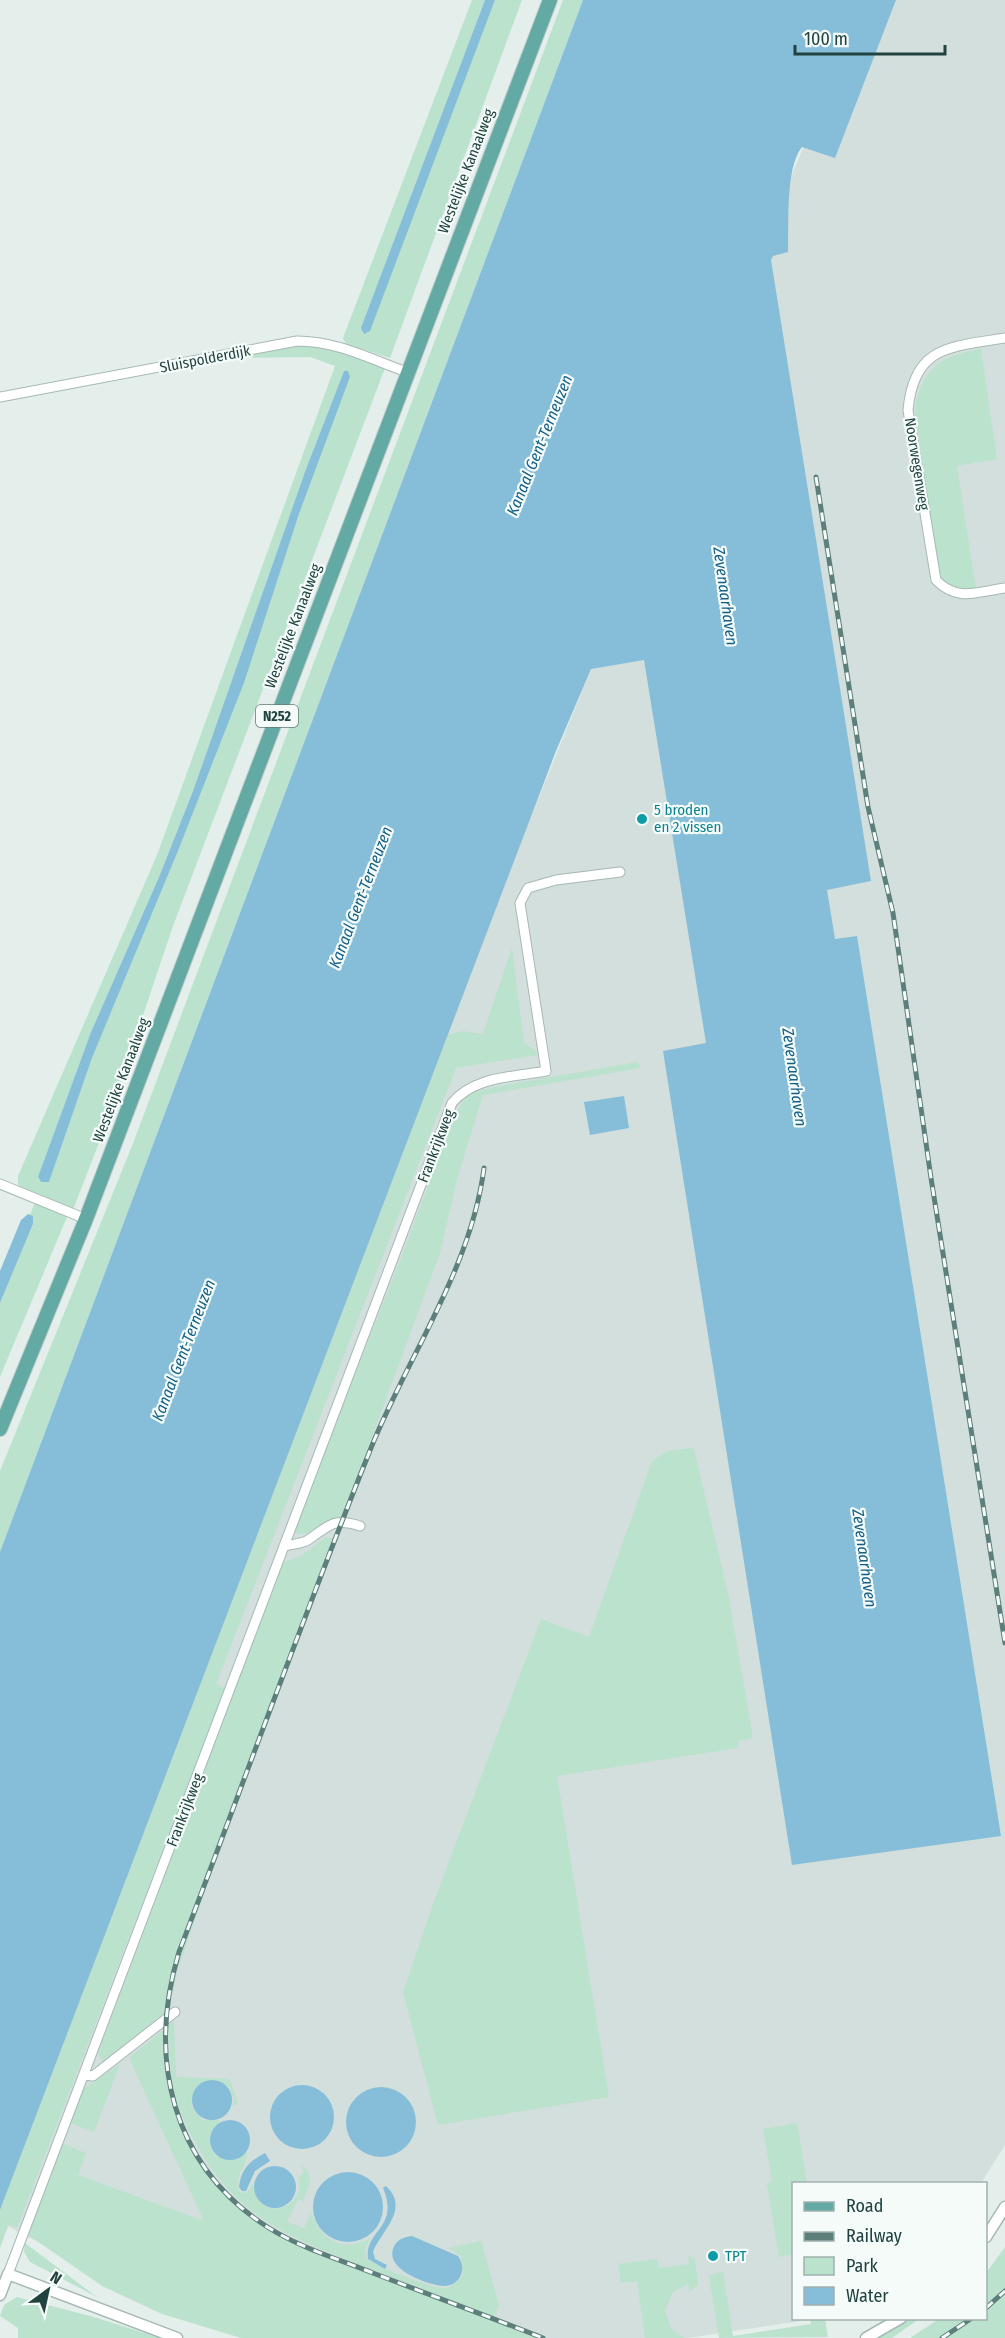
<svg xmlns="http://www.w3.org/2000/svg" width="1005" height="2338" viewBox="0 0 1005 2338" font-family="'Fira Sans Condensed',sans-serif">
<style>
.built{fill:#d2dfdc}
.green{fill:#bbe2cd;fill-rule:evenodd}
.water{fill:#86beda}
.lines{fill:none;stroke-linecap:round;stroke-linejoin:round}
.minor-casing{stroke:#a6b8b5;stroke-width:11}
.tertiary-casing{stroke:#a6b8b5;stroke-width:13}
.primary-casing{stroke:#c1caca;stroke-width:16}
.minor{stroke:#fff;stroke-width:9}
.tertiary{stroke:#fff;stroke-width:10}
.primary{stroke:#64aaa4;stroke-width:14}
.rail-casing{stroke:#5c7f7b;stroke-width:5}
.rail{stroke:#f5fbf9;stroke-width:3;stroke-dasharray:9;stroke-linecap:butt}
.culture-dot{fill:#0f9aa8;stroke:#f5fbf9;stroke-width:2}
.labels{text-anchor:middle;stroke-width:4.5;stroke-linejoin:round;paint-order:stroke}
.shield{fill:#f5fbf9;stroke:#617a78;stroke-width:1.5}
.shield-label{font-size:14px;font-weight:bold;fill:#214340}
.street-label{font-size:15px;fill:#214340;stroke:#f5fbf9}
.culture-label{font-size:15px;fill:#0d838f;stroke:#f5fbf9;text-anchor:start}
.water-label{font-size:16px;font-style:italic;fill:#135f87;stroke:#f5fbf9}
</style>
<rect width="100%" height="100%" fill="#e4efec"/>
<path class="built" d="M863,0H1005V2145L981,2183L794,2184V2318L814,2319L688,2338H367L173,2314L0,2222V2123Z"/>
<path class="green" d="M472,0H485L361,331L427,178L495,0H522L390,358L346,344L343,338Z
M563,0H583L0,1552V1471L132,1146Z
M307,343L332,349L385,368L173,926L107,1122L73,1210L22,1189L18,1185V1176L157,855L335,366L310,357L227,358ZM344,371L350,377L299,514L244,683L178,851L92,1058L49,1181L41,1182L38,1178L91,1032L159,877L193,791L306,469Z
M981,349L997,459L957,466L976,590L961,593L942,583L936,567L915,409C923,367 940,356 981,349Z
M512,948L524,1043L536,1051L537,1055L456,1068L216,1684L225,1688L17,2228L9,2224L0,2248V2210L448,1035L463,1031L483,1034Z
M637,1062L641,1068L483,1095L457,1179L440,1253L342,1518C324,1519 314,1538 296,1533L293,1530L402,1256L450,1126L465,1097L473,1092L500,1086Z
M35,1202L67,1217L0,1377V1303L33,1224L30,1215Z
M690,1448L694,1449L729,1598L753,1738L738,1741V1748L557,1776L609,2097L438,2125L403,1992L436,1896L541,1619L589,1637L652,1461L667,1451Z
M325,1538H334L227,1827L177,1972L169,2009L103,2062L98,2053L283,1563L301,1556Z
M174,2021L176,2077L230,2079L238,2104L233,2106V2096L229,2087L210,2080C195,2085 193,2091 191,2106L202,2120H219L220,2123C206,2132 208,2143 215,2156L233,2161L247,2152C247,2167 233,2178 240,2192L247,2193L253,2183C258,2227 308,2207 298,2178L304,2172L300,2165L307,2170L311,2181L303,2201L298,2199L287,2222L304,2228L310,2214C315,2218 316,2225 320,2230C335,2248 351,2247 370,2239L365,2249L366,2259C379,2267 427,2286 440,2288C451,2289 457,2283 463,2275L461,2256L448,2248L481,2241L499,2305L494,2317C453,2301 412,2285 370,2269C298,2241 239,2220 199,2149C189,2132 180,2114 175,2095C169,2073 171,2049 167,2027C151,2126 227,2212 311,2249L543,2338H241L162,2314L102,2286L27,2234L61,2143L86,2153L78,2175L204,2221L129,2058Z
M120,2064L94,2132L68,2122L79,2092Z
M797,2123L807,2183L794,2184L793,2254L779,2257L767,2184L772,2180L763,2129Z
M25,2243L97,2297L30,2262L24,2252Z
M1005,2247V2338H910L939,2319L986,2318V2273Z
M688,2255L695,2259L698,2285L690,2291L688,2284L673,2292L665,2310L671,2329L684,2338H645L637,2281L621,2283L618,2264L657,2259L659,2268L689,2264Z
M723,2272L733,2336L811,2324L810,2319L825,2318L828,2337L719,2338L709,2275Z
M17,2297L94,2317L160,2338H18V2328L0,2316L4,2305Z
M908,2319H919L892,2338H875Z"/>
<path class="water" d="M485,0H495L370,331L364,334L361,328Z
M583,0H896L835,158L802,147C785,168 789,225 788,252L773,256L771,260L871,881L827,890L835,939L857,936L1001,1836L792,1865L663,1051L706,1043L644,660L591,669L556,751L0,2210V1552Z
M344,371H348L350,377L299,514L244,683L178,851L92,1058L49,1182H41L38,1177L91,1032L159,877L193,791L306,469Z
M624,1096L629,1128L590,1135L584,1102Z
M28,1214L33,1216V1224L0,1303V1271L21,1220Z
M192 2100a20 20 0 1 1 40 0a20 20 0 1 1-40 0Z
M270 2117a32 32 0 1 1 64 0a32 32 0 1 1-64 0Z
M346 2122a35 35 0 1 1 70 0a35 35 0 1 1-70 0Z
M210 2140a20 20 0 1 1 40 0a20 20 0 1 1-40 0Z
M265,2153L270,2161L255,2171L246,2191H242L239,2187C241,2169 250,2161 265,2153Z
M254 2187a21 21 0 1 1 42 0a21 21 0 1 1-42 0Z
M313 2207a35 35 0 1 1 70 0a35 35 0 1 1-70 0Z
M386,2186C411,2209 380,2232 373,2252L375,2259L387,2265L385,2269L368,2259C364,2230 400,2228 383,2188Z
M412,2236L458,2256C467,2268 461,2286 444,2286C428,2285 386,2270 393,2249C396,2240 403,2237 412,2236Z"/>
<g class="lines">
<defs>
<path id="minor" d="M1005,338C951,347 914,345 908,410L936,580C957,602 977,592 1005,588
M0,397L297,341C337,341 370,359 407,372
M0,1184L86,1219
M285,1546C292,1544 302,1544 308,1540C329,1526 333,1517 360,1526
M84,2075L93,2076L175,2012
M8,2274L452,1103C474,1076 514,1077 546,1071L520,903L528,888L556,880L620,872"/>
<path id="tertiary" d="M986,2237L1005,2207
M0,2295L8,2274L177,2338
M866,2338L901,2318"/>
<path id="primary" d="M0,1429L86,1219L550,0"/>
</defs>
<use href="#minor" class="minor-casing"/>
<use href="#tertiary" class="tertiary-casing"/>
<use href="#primary" class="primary-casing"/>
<use href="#minor" class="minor"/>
<use href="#tertiary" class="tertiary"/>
<use href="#primary" class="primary"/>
<defs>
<path id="rail" d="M816,477L868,807L893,913L931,1178L1005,1643
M484,1168C471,1269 408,1356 371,1448C304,1615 243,1784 179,1952C147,2058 171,2166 269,2228C301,2248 338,2259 373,2273C430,2295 487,2316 543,2338
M986,2308L1005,2291
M942,2338L972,2318"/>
</defs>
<use href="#rail" class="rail-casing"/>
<use href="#rail" class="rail"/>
</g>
<g class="culture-dot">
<circle cx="642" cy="819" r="6"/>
<circle cx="713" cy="2256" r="6"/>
</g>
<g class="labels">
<rect class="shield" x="256" y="705" width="42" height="22" rx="4.5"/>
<g class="shield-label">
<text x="277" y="721">N252</text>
</g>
<g class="street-label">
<text transform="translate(466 171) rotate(-69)" y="5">Westelijke Kanaalweg</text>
<text transform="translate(205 359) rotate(-11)" y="5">Sluispolderdijk</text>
<text transform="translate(917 464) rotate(81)" y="5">Noorwegenweg</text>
<text transform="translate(293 626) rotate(-69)" y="5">Westelijke Kanaalweg</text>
<text transform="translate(121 1080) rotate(-69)" y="5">Westelijke Kanaalweg</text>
<text transform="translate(436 1146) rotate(-69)" y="5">Frankrijkweg</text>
<text transform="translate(185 1810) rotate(-69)" y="5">Frankrijkweg</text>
</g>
<g class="culture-label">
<text x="654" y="815">5 broden<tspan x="654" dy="17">en 2 vissen</tspan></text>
<text x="725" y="2261">TPT</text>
</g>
<g class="water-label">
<text transform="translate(539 445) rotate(-68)" y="6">Kanaal Gent-Terneuzen</text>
<text transform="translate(726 596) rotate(82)" y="6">Zevenaarhaven</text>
<text transform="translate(360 897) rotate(-69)" y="6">Kanaal Gent-Terneuzen</text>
<text transform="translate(795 1077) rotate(82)" y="6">Zevenaarhaven</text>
<text transform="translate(183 1350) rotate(-69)" y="6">Kanaal Gent-Terneuzen</text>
<text transform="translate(865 1558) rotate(82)" y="6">Zevenaarhaven</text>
</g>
</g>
<rect x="792" y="2182" width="195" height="138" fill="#f5fbf9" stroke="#a0b1af" stroke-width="1.5"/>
<rect x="804" y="2202" width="30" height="9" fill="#64aaa4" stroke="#a0b1af" stroke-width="1.5"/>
<text x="846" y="2212" font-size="18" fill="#214340">Road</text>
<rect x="804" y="2232" width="30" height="9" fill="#5c7f7b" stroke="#a0b1af" stroke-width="1.5"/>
<text x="846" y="2242" font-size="18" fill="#214340">Railway</text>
<rect x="804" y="2257" width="30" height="18" fill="#bbe2cd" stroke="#a0b1af" stroke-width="1.5"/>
<text x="846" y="2272" font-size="18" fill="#214340">Park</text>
<rect x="804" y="2287" width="30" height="18" fill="#86beda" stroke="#a0b1af" stroke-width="1.5"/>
<text x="846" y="2302" font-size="18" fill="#214340">Water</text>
<g transform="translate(48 2290) rotate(33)" stroke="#f5fbf9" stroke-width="4.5" paint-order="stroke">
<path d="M0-4.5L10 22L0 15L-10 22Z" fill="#214340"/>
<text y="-9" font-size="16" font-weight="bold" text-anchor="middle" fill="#214340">N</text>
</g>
<path d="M795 45v9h150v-9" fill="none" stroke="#214340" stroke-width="3"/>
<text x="804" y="45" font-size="18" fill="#214340" stroke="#f5fbf9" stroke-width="4.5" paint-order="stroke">100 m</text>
</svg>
